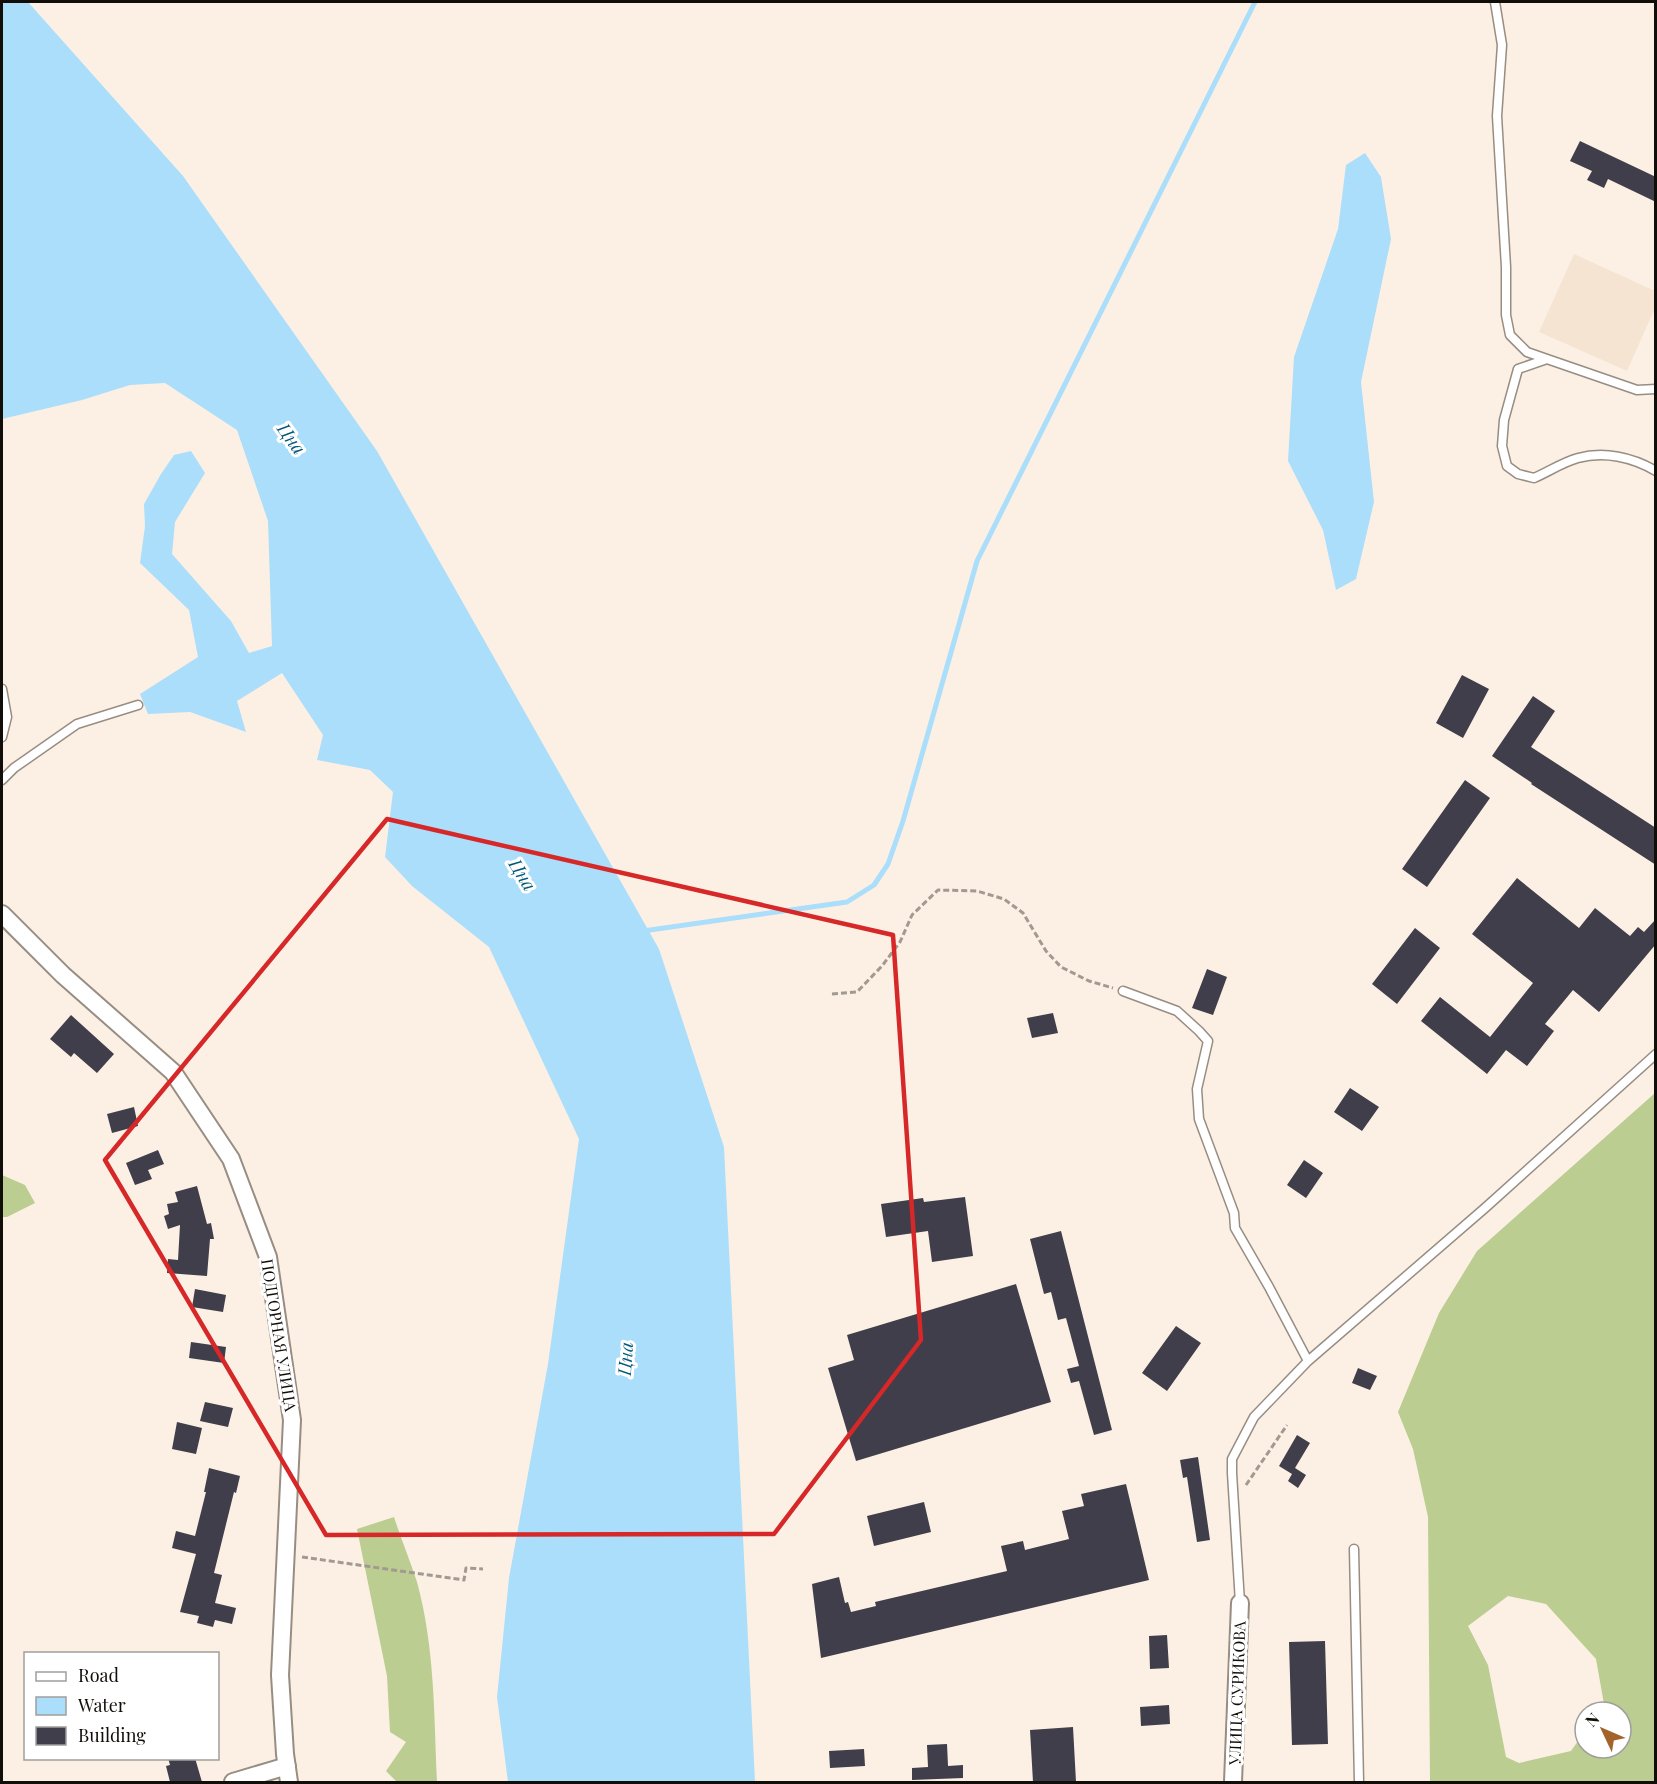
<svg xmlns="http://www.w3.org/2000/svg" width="1657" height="1784" viewBox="0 0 1657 1784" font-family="'Playfair Display',serif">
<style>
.built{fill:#f6e4d3}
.forest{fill:#bbcd90;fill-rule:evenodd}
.water{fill:#abdefb}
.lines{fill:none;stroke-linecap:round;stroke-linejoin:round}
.stream{stroke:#abdefb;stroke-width:5}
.building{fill:#3f3e4a}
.service-casing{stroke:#988d83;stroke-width:11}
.minor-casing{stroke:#988d83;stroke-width:20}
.path{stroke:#a29990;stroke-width:3;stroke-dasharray:6 3;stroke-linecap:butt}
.service{stroke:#fff;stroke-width:8}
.minor{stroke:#fff;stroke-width:16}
.marked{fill:none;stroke:#d62828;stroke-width:4.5;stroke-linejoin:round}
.labels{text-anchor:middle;stroke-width:6;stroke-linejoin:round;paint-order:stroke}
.street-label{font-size:16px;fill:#110d09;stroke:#fff}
.water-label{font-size:18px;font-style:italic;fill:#00587a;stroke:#fff}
</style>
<rect width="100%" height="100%" fill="#fcf0e4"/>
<path class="built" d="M1574,254L1655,291V308L1627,371L1539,332Z"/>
<path class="forest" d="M1655,1093V1782H1430L1428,1517L1413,1449L1398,1412L1439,1313L1477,1251ZM1508,1596L1546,1604L1596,1659L1604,1704L1598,1712H1621V1748H1585V1731L1571,1751L1519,1763L1506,1757L1488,1665L1468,1626Z
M2,1175L25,1185L35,1203L7,1217H2Z
M394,1517C401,1539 410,1560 417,1582C435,1648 434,1715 437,1782H397L386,1771L406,1742L390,1732L387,1676L357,1529Z"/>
<path class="water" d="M2,2H28L183,176L377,451L659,949L724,1147L755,1782H508L497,1697L509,1578L548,1364L579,1139L489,947L412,886L385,857L393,792L370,770L317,760L323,735L282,673L237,701L246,732L190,712L148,714L140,694L198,657L189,610L140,563L145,526L144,504L161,474L174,455L191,451L205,473L175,522L172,554L231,621L249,653L272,646L268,521L237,430L165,383L130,385L82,400L2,419Z
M1365,153L1381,177L1391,239L1361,382L1374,502L1356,579L1336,590L1323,530L1288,461L1294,357L1338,229L1346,165Z"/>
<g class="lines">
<path class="stream" d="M643,931L847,902L874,885L888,864L903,821L977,561L1255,2"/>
</g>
<path class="building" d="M1580,141L1656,177V202L1608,179L1604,188L1587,180L1592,171L1570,161Z
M1462,675L1489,689L1463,738L1436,723Z
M1533,696L1555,711L1531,747L1656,828V865L1531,784L1532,783L1492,756Z
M1465,780L1490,798L1427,887L1402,869Z
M1517,878L1579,928L1595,908L1630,936L1638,927L1644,932L1656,919V944L1599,1012L1573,990L1545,1024L1554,1031L1527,1066L1506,1050L1487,1074L1421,1021L1440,997L1490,1037L1533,983L1472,934Z
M1415,928L1440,948L1397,1004L1372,984Z
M1207,969L1227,977L1213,1015L1192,1008Z
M1053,1013L1058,1033L1032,1038L1027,1018Z
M71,1015L114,1054L97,1073L74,1053L71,1057L50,1039Z
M1350,1088L1379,1107L1362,1131L1334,1112Z
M134,1107L138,1126L112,1133L107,1114Z
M158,1150L164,1164L148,1170L152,1179L135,1185L126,1163Z
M1304,1160L1323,1173L1306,1198L1287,1185Z
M197,1186L207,1224L211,1223L214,1239H210L207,1276L167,1273L168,1259L178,1260L180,1225L168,1229L164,1216L169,1214L167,1204L178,1202L175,1192Z
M965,1197L973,1256L932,1262L928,1231L886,1237L881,1204L923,1198L924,1202Z
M1061,1231L1112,1430L1094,1435L1079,1381L1071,1383L1067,1369L1079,1366L1066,1318L1058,1320L1051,1292L1044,1294L1030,1239Z
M1016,1284L1051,1402L856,1461L828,1368L854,1360L847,1335Z
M195,1289L226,1295L223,1312L192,1307Z
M1176,1326L1201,1343L1167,1391L1142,1373Z
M191,1342L226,1347L224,1363L189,1358Z
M1358,1368L1377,1376L1370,1390L1352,1383Z
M205,1402L233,1408L228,1427L200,1421Z
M177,1422L202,1428L196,1454L172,1449Z
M1297,1435L1310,1443L1295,1468L1306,1475L1298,1488L1288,1481L1292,1474L1279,1466Z
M1198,1457L1210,1540L1197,1542L1187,1477L1183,1478L1180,1460Z
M209,1468L240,1476L236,1493L234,1492L214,1573L222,1575L215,1603L236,1608L232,1624L215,1620L213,1627L197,1623L199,1616L180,1612L196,1554L172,1548L176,1531L195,1536L206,1492H204Z
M1126,1484L1149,1580L821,1658L812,1584L839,1577L845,1603L848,1602L851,1612L876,1606L875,1602L1007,1571L1001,1546L1023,1541L1025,1550L1069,1539L1062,1511L1084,1506L1081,1494Z
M924,1502L931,1532L874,1546L867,1516Z
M1167,1635L1169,1668L1150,1669L1149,1636Z
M1325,1641L1328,1744L1292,1745L1289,1642Z
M1169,1705L1170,1724L1141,1726L1140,1707Z
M1073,1727L1076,1782H1033L1030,1730Z
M947,1744L948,1766L963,1765V1778L912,1780V1768L928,1767L927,1745Z
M864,1749L865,1766L830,1768L829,1751Z
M168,1758H195L202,1782H170L166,1766L170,1765Z"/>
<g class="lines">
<defs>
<path id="service" d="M1495,2L1502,45L1497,116L1506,267V315L1510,335L1527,352L1547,359L1637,390L1656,389
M1547,359L1518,369L1504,420L1502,446L1507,466L1518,474L1534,478C1548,472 1563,462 1578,458C1604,451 1632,457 1656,471
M2,689L7,717L2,737
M2,780L14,768L77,724L138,705
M1123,991L1177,1011L1199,1031L1208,1041L1197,1089L1199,1119L1234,1213L1235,1228L1269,1287L1308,1361
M1354,1549L1359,1782
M1240,1603L1232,1473V1459L1254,1417L1308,1361L1485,1208L1656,1054"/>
<path id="minor" d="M2,914L63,975L173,1072L231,1159L268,1257L292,1420L280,1675L285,1754L289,1782
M233,1782L287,1766
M1233,1782L1240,1603"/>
</defs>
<use href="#service" class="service-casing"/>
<use href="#minor" class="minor-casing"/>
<path class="path" d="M832,994L857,992L882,966L900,942L912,915L938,890L977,891L1004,899L1023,913L1046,951L1061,967L1089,981L1113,988
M1246,1485L1287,1425
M302,1557L464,1580L466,1568L483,1569"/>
<use href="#service" class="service"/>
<use href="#minor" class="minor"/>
</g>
<path class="marked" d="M387,819L893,935L921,1340L774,1534L326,1535L105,1160Z"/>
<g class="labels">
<g class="street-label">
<text transform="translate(279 1335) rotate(81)" y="6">ПОДГОРНАЯ УЛИЦА</text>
<text transform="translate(1237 1693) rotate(-88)" y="6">УЛИЦА СУРИКОВА</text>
</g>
<g class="water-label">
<text transform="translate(291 439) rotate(54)" y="6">Цна</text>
<text transform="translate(522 875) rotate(58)" y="6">Цна</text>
<text transform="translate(626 1359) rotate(-86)" y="6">Цна</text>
</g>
</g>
<rect width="1657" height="1784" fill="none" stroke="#110d09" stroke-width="6"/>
<rect x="24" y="1652" width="195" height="108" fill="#ffffff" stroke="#a09e9d" stroke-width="1.5"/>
<rect x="36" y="1672" width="30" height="9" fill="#ffffff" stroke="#a09e9d" stroke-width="1.5"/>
<text x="78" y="1682" font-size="18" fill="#110d09">Road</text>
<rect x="36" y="1697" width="30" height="18" fill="#abdefb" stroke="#a09e9d" stroke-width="1.5"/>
<text x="78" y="1712" font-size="18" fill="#110d09">Water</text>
<rect x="36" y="1727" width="30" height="18" fill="#3f3e4a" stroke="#a09e9d" stroke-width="1.5"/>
<text x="78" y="1742" font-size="18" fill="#110d09">Building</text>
<g transform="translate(1603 1730) rotate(314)"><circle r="28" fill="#ffffff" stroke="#a09e9d" stroke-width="1.5"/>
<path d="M0-4.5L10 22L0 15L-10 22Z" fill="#a2642b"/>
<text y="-9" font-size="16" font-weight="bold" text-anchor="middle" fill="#110d09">N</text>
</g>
</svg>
